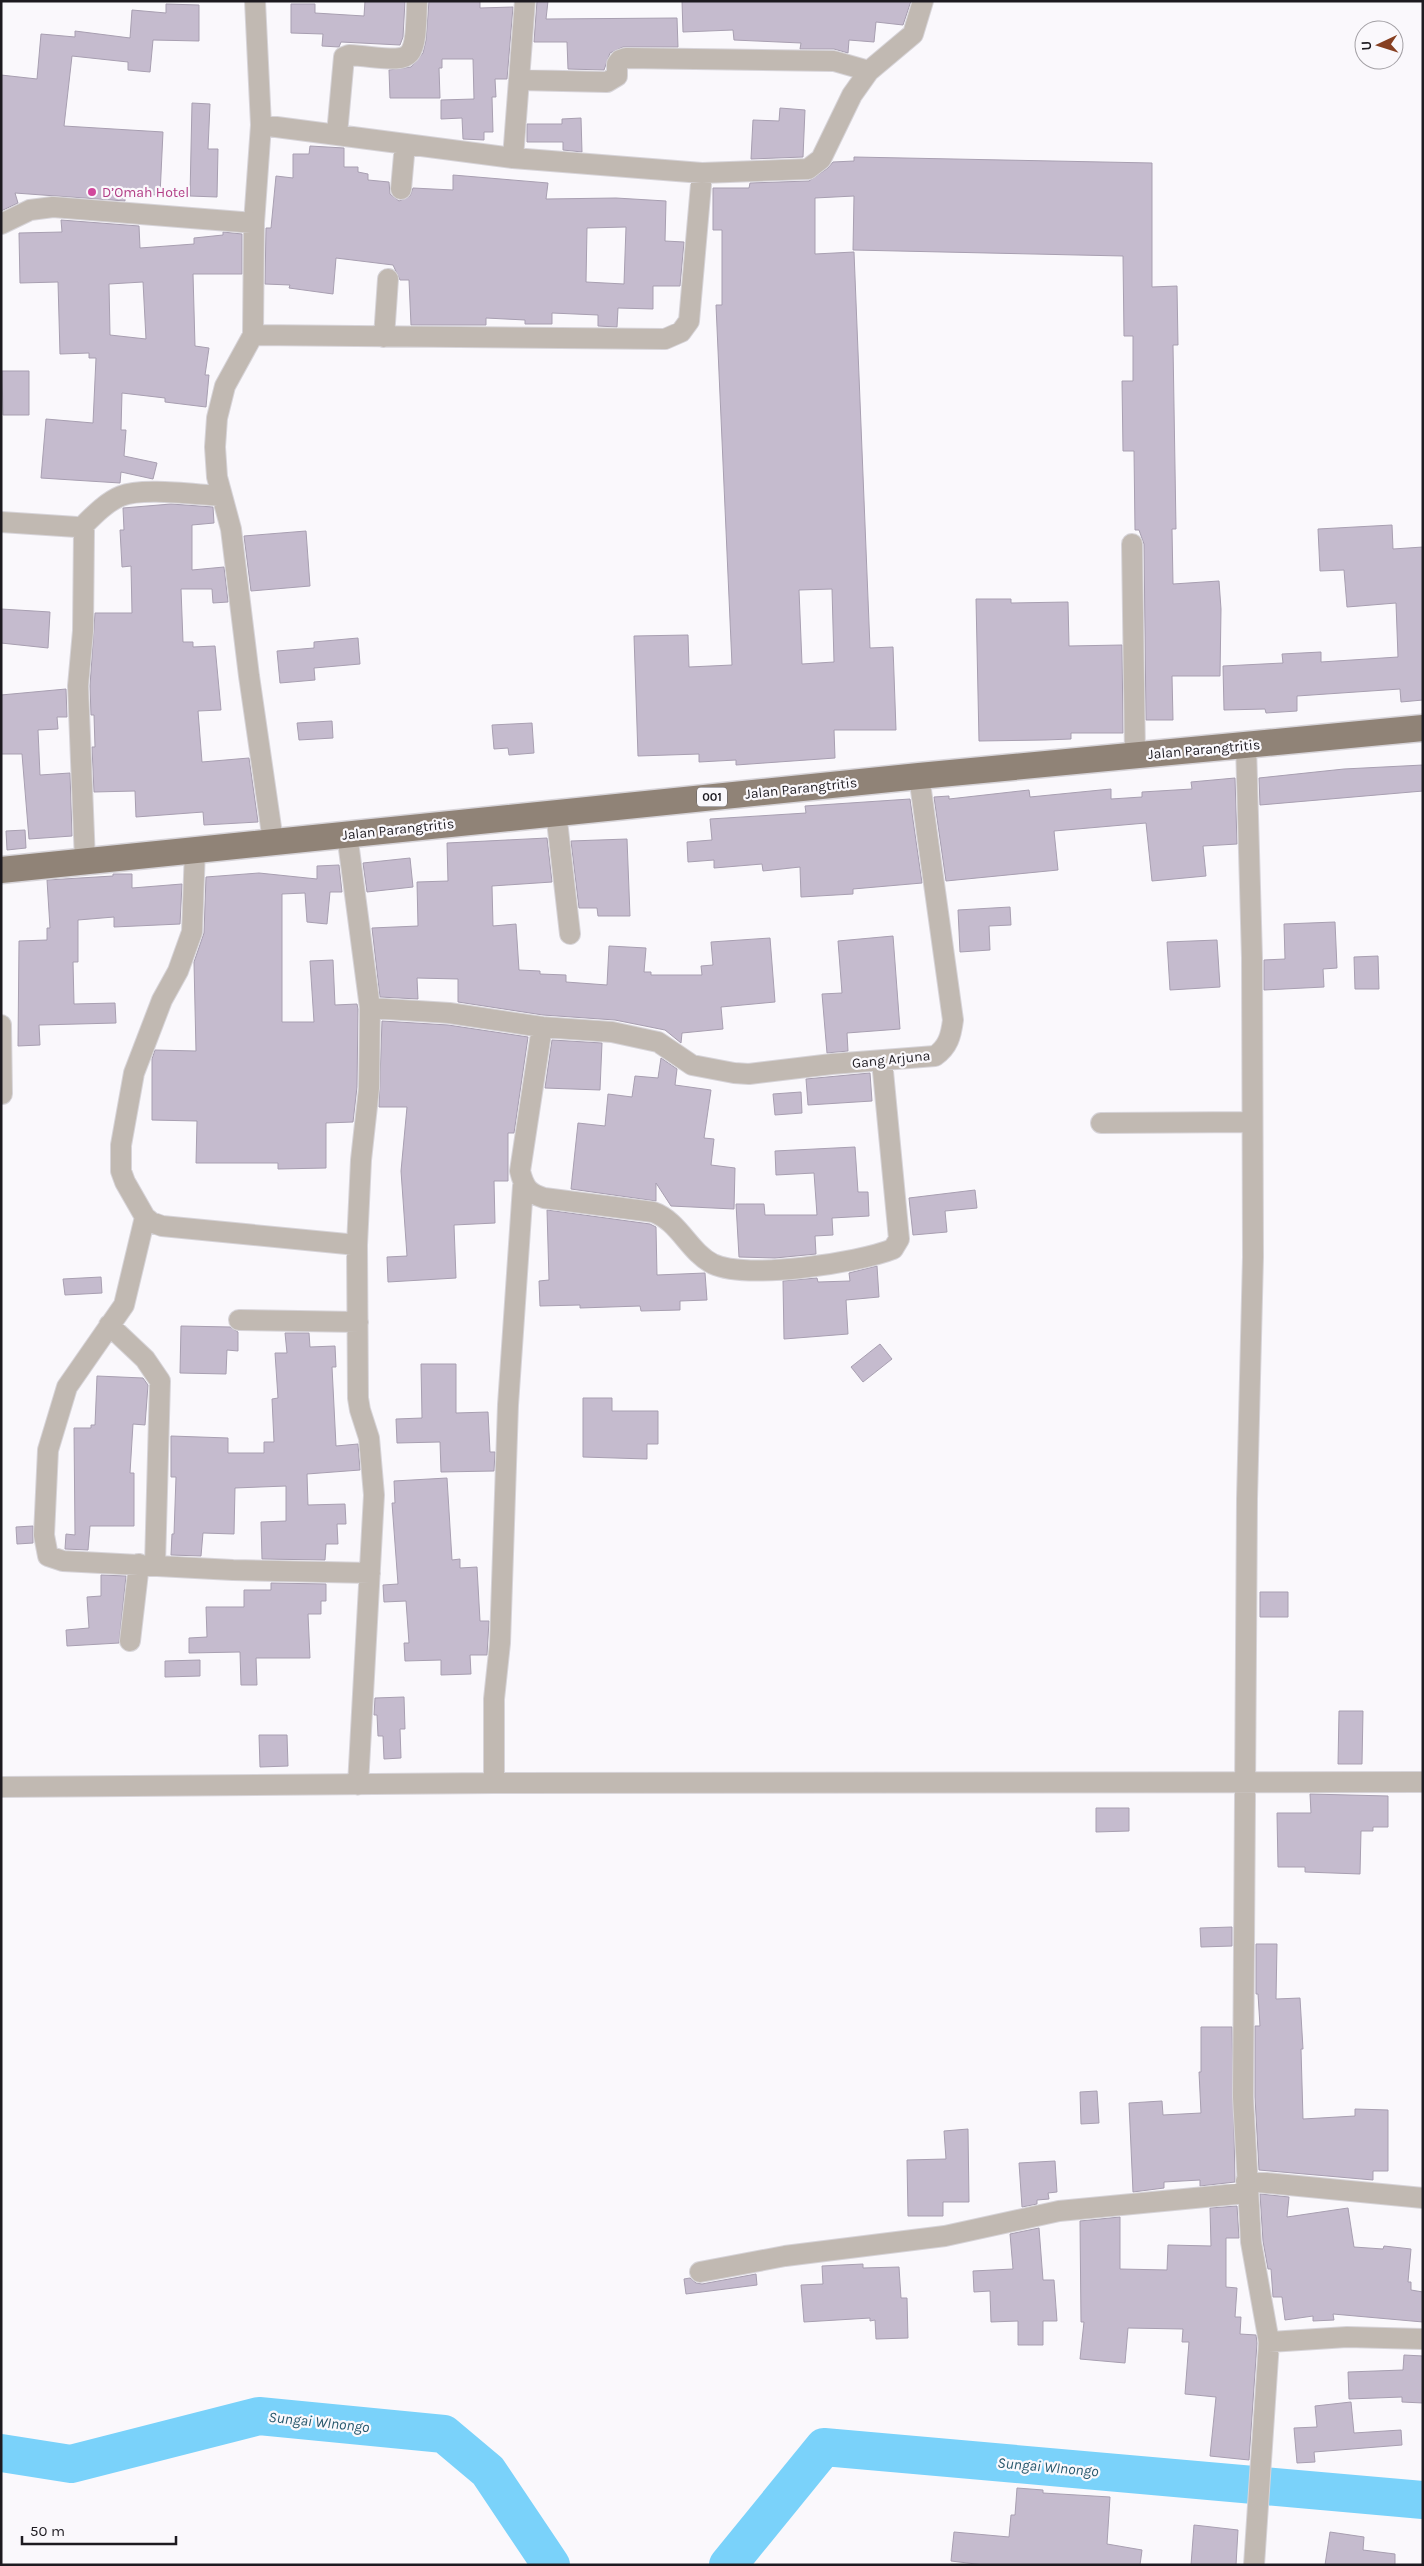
<svg xmlns="http://www.w3.org/2000/svg" width="1424" height="2566" viewBox="0 0 1424 2566" font-family="Karla,sans-serif">
<style>
.lines{fill:none;stroke-linecap:round;stroke-linejoin:round}
.river{stroke:#7ad2fa;stroke-width:38}
.building{fill:#c5bbce;stroke:#a89fb1;fill-rule:evenodd}
.minor-casing{stroke:#d7d4d9;stroke-width:22}
.major-casing{stroke:#d7d4d9;stroke-width:29}
.minor{stroke:#c1b9b2;stroke-width:20}
.major{stroke:#908377;stroke-width:26}
.hotel-dot{fill:#d1479c;stroke:#faf8fc;stroke-width:2}
.labels{text-anchor:middle;stroke-width:4.5;stroke-linejoin:round;paint-order:stroke}
.shield{fill:#faf8fc;stroke:#5f5d62;stroke-width:1}
.shield-label{font-size:12px;font-weight:bold;fill:#1d1a20}
.hotel-label{font-size:14px;fill:#b23c85;stroke:#faf8fc;text-anchor:start}
.street-label{font-size:14px;fill:#1d1a20;stroke:#faf8fc}
.water-label{font-size:15px;font-style:italic;fill:#26576c;stroke:#faf8fc}
</style>
<rect width="100%" height="100%" fill="#faf8fc"/>
<g class="lines">
<path class="river" d="M1,2453L71,2464L259,2416L444,2434L488,2471L551,2565
M728,2565L824,2447L1423,2500"/>
</g>
<path class="building" d="M365,1H405L403,37L400,45L341,42L339,47L322,46L323,34L291,33V4H315V13L364,16Z
M429,1H480V8L513,7L507,79H495L496,97H492L493,132H484V140L463,139L462,118L441,119V100L474,99L473,59H442V68H439L440,98H390L389,70L411,67L423,53L426,40Z
M537,1H548L546,19L677,18L678,47H623L610,53L604,70L568,69L567,42H534Z
M682,1H911L903,25L876,22L874,42L849,40L848,53L834,49H800L801,43L734,40L733,30L683,32Z
M166,4L199,5V41L153,40L150,72L128,70V62L72,56L64,126L163,132L160,195L125,194V201L15,193L18,203L1,211V75L37,79L41,34L75,37V31L130,38L132,10L166,13Z
M192,103L210,104L208,149H218L217,197L190,196Z
M780,108L805,110L803,157L751,159L753,120L779,121Z
M581,118L582,152L563,150V142H527V124H562V119Z
M310,146L344,148V167H358V172L368,174V180L389,182L390,194L399,201L410,196L413,188L453,190V175L548,183L546,199L616,198L666,201L665,241L684,242L680,286H653V309L618,308L617,327L598,326V315L552,313V324H525V320L486,318V325H411L409,280H400L393,265L336,258L333,294L289,288L290,285L265,284L266,228H271L276,176L293,178V154H309ZM626,227L624,284L586,282L587,228Z
M854,157L1152,163V287L1177,286L1178,345H1173L1176,529H1172L1173,584L1219,581L1221,609L1220,676H1172L1173,720H1146L1144,544L1139,530H1135L1134,451H1123L1122,381H1133V336H1124L1123,256L853,250L854,196L815,198V254L854,252L870,648L893,647L896,730H834L835,758L736,765V760L699,762V754L638,756L634,636L688,635L689,667L732,665L716,305H722V230H713V188H749L750,183L809,181L828,168L833,162L854,161ZM832,589L834,662L802,664L799,590Z
M61,220L139,226L140,248L194,244V238L223,235V232L242,234V274H193L195,346L209,348L205,375H209L206,407L165,402V398L122,393L121,430H126L124,456L157,463L153,479L121,472L120,483L41,478L46,419L93,423L96,358H89V353L60,354L58,282L20,283L19,233L62,232ZM143,282L146,339L110,335L109,284Z
M2,371H29V415H3Z
M171,504L213,507L214,523L192,525V570L224,567L228,602L213,603L212,589H181L183,642H193V647L215,646L221,710L198,711L202,762L249,758L258,822L204,825L203,812L136,817L135,791L94,792L92,747H95L94,715H91L90,686L95,613H132L131,566L122,567L120,530H124L123,508Z
M1392,525L1393,549L1423,547V700L1401,702L1400,689L1297,696V711L1266,713L1265,709L1224,710L1223,666L1283,663L1282,654L1321,652V662L1398,657L1396,603L1347,607L1344,570L1320,571L1318,529Z
M306,531L310,586L251,591L244,536Z
M976,599H1011V603L1068,602L1069,646L1122,645L1123,733H1071V739L1045,740L979,741Z
M1,609L50,612L48,648L1,643Z
M358,638L360,664L314,668L315,680L280,683L277,651L314,648V642Z
M66,689L67,717H57L58,729L38,730L40,775L70,773L72,836L29,839L22,754H1V695Z
M332,721L333,738L299,740L297,723Z
M532,723L534,753L509,755L508,748L494,749L492,725Z
M1423,765V791L1260,805L1259,778L1344,769Z
M1235,778L1237,844L1203,846L1206,876L1152,881L1146,823L1054,831L1058,870L946,881L934,797L949,796V799L1029,790L1030,797L1111,789V799L1142,797V792L1192,789L1191,782Z
M910,799L922,883L853,889V894L801,897L800,867L763,871L762,864L714,868V860L688,862L687,842L712,840L710,819L806,813L805,806Z
M25,830L26,848L7,850L6,831Z
M547,838L552,882L492,886L493,926L516,924L519,970L540,971V974L566,975V982L607,985L609,946L646,948L644,972H651V975H702L701,966L713,965L711,942L770,938L775,1002L721,1007L723,1029L682,1033L681,1043L665,1030L615,1020L543,1015L458,1002V979L417,978L418,999L380,997L372,928L418,926L417,882L448,881L447,843Z
M627,839L630,916H598L597,908H579L571,841Z
M410,858L413,887L367,892L363,863Z
M339,865L342,892H330L327,924L307,922L305,893L282,894V1022H314L310,961L333,960L335,1005L357,1004L358,1009L357,1087L353,1122L326,1123V1168L278,1169V1163H196L197,1121L152,1120V1059L155,1050L196,1051L194,962L204,933L206,877L259,873L317,879V866Z
M113,874H132V888L182,884L180,924L114,927V917L78,920V962H73L74,1004L115,1003L116,1023L39,1025L40,1045L18,1046L19,941L47,940V928H50L47,880L113,876Z
M1010,907L1011,925L989,926L990,950L960,952L958,910Z
M1335,922L1337,968L1323,969L1324,987L1264,990V960L1285,959L1284,924Z
M893,936L900,1029L847,1033L848,1051L827,1053L822,994L842,993L838,941Z
M1217,940L1220,987L1170,990L1167,942Z
M1378,956L1379,989H1355L1354,957Z
M382,1021L448,1025L528,1037L514,1133H508V1181H494L495,1223L454,1225L456,1278L388,1282L387,1257L407,1256L401,1171L407,1107H379Z
M552,1040L602,1043L600,1090L545,1088Z
M661,1058L677,1069L675,1085L711,1090L704,1138L714,1139L711,1165L735,1168L734,1209L671,1206L656,1183V1201L571,1189L578,1123L605,1126L608,1094L632,1097L635,1076L658,1078Z
M870,1073L872,1101L808,1105L806,1079Z
M801,1092L802,1113L775,1115L773,1094Z
M855,1147L858,1192H868L869,1216L832,1218L833,1235L815,1236L816,1254L775,1258L739,1257L736,1204H764L765,1215H817L814,1173L776,1175L775,1151Z
M975,1190L977,1208L945,1211L947,1232L913,1235L909,1198Z
M547,1210L650,1224L656,1227L657,1275L705,1273L707,1300L680,1301V1310L641,1311L640,1306L580,1308V1305L540,1306L539,1281L549,1280Z
M877,1266L879,1297L846,1300L848,1334L784,1339L783,1281L817,1278L818,1282L850,1281L849,1273Z
M101,1277L102,1293L65,1295L63,1279Z
M181,1326L230,1327L238,1332V1351L227,1350L226,1374L180,1373Z
M285,1333H309L310,1347L335,1346L336,1367H332L336,1446L358,1444L360,1470L307,1474L308,1505L345,1504L346,1524H337L338,1544H326L325,1560L262,1559L261,1522L286,1521V1486L235,1488L234,1534L203,1533L201,1556L171,1555L172,1534H174L176,1477H171V1436L228,1438V1453H264V1442H274L272,1399L278,1398L275,1353H287Z
M880,1344L892,1359L863,1382L851,1367Z
M421,1364H456V1413L488,1412L490,1452H495L494,1471L441,1472L440,1442L397,1443L396,1419L422,1418Z
M97,1376L143,1378L148,1385L145,1425L133,1424L130,1473H134V1526H90L88,1550L65,1549L66,1534L75,1535L74,1428H91V1425H95Z
M583,1398H612V1411H658V1444H647V1459L583,1457Z
M447,1478L452,1560L460,1559V1568L477,1567L480,1621H489L487,1655H470L471,1674L441,1675V1660L405,1661L404,1643H409L406,1601L384,1602L383,1585L398,1584L392,1503H395L394,1481Z
M33,1526V1543L17,1544L16,1527Z
M101,1575L126,1576L119,1643L67,1646L66,1630L89,1628L87,1597L101,1596Z
M271,1583L326,1584V1601H321V1614H308L310,1658H256L257,1685H241L240,1652L189,1653V1638L207,1637L206,1607H244V1590H271Z
M1260,1592H1288V1617H1260Z
M200,1660V1676L165,1677V1661Z
M404,1697L405,1729H400L401,1758L384,1759L383,1736H378L377,1715H374L375,1698Z
M1339,1711H1363L1362,1764H1338Z
M259,1735H287L288,1766L260,1767Z
M1310,1794L1388,1796V1827H1373V1831H1361L1360,1874L1305,1872V1867H1278L1277,1813H1311Z
M1096,1808H1129V1831L1096,1832Z
M1232,1927V1946L1201,1947L1200,1928Z
M1256,1944H1277L1276,1999L1300,1998L1303,2049H1301L1303,2119L1355,2116V2109L1388,2110V2171H1373V2180L1259,2170L1255,2097V2026H1260L1258,1994H1256Z
M1201,2027H1232L1235,2182L1200,2186V2180L1164,2182V2188L1133,2192L1129,2103L1162,2101L1163,2115L1201,2113L1199,2072H1201Z
M1097,2091L1099,2123L1081,2124L1080,2092Z
M968,2129L969,2202H943V2216H908L907,2160L946,2159L944,2131Z
M1055,2161L1057,2192L1048,2193L1049,2199L1037,2200V2204L1022,2207L1019,2163Z
M1260,2194L1289,2197L1287,2217L1348,2208L1354,2247L1383,2249L1384,2246L1411,2249L1408,2282H1411V2290L1423,2292V2322L1333,2314L1334,2320L1313,2321V2316L1285,2320L1282,2297H1273L1271,2269H1268L1263,2241Z
M1237,2206L1239,2238H1226V2287L1237,2288L1235,2317H1241L1240,2334L1256,2335L1257,2343L1249,2460L1210,2456L1216,2397L1185,2394L1189,2342H1182L1183,2329L1128,2328L1125,2363L1080,2359L1084,2322H1081L1080,2221L1120,2217V2269L1167,2270L1168,2245L1211,2246L1210,2208Z
M1039,2228L1043,2280H1054L1057,2321H1043V2345H1018V2321L991,2322L990,2291L974,2292L973,2271L1013,2269L1010,2234Z
M863,2264V2268L899,2267L901,2298H907L908,2338L876,2339L875,2320L870,2321V2318L804,2322L801,2285L823,2284L822,2266Z
M756,2274L757,2285L686,2294L684,2279L690,2278L696,2283L702,2284Z
M1404,2355L1423,2356V2403L1402,2402V2397L1349,2399L1348,2372L1403,2370Z
M1351,2402L1354,2433L1401,2430L1402,2445L1314,2452L1315,2462L1297,2463L1294,2428L1317,2427L1315,2406Z
M1017,2488L1043,2490V2493L1110,2497L1107,2544L1142,2550L1140,2565H984L951,2561L954,2532L1009,2537L1011,2515H1015Z
M1194,2525L1238,2530L1236,2565H1191Z
M1330,2532L1364,2537L1363,2550L1395,2554V2565H1325Z"/>
<g class="lines">
<defs>
<path id="minor" d="M255,1L261,125L254,223L253,335L225,386L217,418L215,447L217,477L231,529L249,676L273,841
M519,80L607,82L617,76V64L620,60L626,58L834,61L869,71
M261,125L513,158L525,1
M337,134L344,57L349,55C414,60 415,70 417,1
M513,158L702,173L808,169L821,159L852,95L869,71L913,34L923,1
M401,189L405,144
M1,224L30,210L53,207L254,223
M253,335L665,339L681,332L689,321L702,173
M384,337L388,279
M1,522L77,527L84,530L83,631L78,686L85,861
M81,528C92,517 106,502 121,496C143,487 197,495 222,496
M1132,544L1135,755
M1246,745L1252,958L1253,1257L1247,1499L1243,2097L1251,2242L1269,2342L1254,2565
M556,812L570,934
M347,834L370,1008L369,1088L361,1160L357,1245L358,1398L360,1410L369,1438L374,1495L358,1785
M195,849L192,932L178,971L162,1000L134,1073L121,1145V1171L125,1182L145,1217L151,1222L162,1226L357,1245
M370,1008L449,1013L542,1027L612,1032L658,1042L692,1065L734,1073L749,1074L832,1064L935,1056C948,1047 951,1036 953,1020L919,776
M1,1025L2,1094
M542,1027L520,1171C524,1187 528,1193 544,1198L653,1212C679,1221 689,1252 713,1264C747,1280 858,1263 893,1249L899,1239L882,1061
M1101,1123L1252,1122
M145,1217L124,1305L67,1387L48,1450L44,1535L48,1556L63,1561L233,1570L370,1573
M239,1320L358,1322
M109,1325L145,1359L160,1381L155,1565
M130,1641L139,1564
M494,1783V1699L500,1643L508,1405L523,1186
M1,1787L494,1783L1423,1782
M1246,2181L1423,2198
M700,2272L785,2256L945,2236L1059,2211L1247,2193
M1269,2342L1347,2337L1423,2339"/>
<path id="major" d="M1,870L919,776L1423,728"/>
</defs>
<use href="#minor" class="minor-casing"/>
<use href="#major" class="major-casing"/>
<use href="#minor" class="minor"/>
<use href="#major" class="major"/>
</g>
<circle class="hotel-dot" cx="92" cy="192" r="5"/>
<g class="labels">
<rect class="shield" x="697" y="787.5" width="30" height="19" rx="4"/>
<g class="shield-label">
<text x="712" y="801">001</text>
</g>
<g class="hotel-label">
<text x="102" y="197">D’Omah Hotel</text>
</g>
<g class="street-label">
<text transform="translate(1204 749) rotate(-5)" y="5">Jalan Parangtritis</text>
<text transform="translate(801 788) rotate(-6)" y="5">Jalan Parangtritis</text>
<text transform="translate(398 829) rotate(-6)" y="5">Jalan Parangtritis</text>
<text transform="translate(891 1059) rotate(-6)" y="5">Gang Arjuna</text>
</g>
<g class="water-label">
<text transform="translate(319 2422) rotate(6)" y="5">Sungai WInongo</text>
<text transform="translate(1048 2467) rotate(5)" y="5">Sungai WInongo</text>
</g>
</g>
<rect width="1424" height="2566" fill="none" stroke="#1d1a20" stroke-width="5"/>
<g transform="translate(1379 45) rotate(266)"><circle r="24" fill="#faf8fc" stroke="#a29fa4"/>
<path d="M0-4L9 19L0 12L-9 19Z" fill="#873f21"/>
<text y="-8" font-size="14" font-weight="bold" text-anchor="middle" fill="#1d1a20">U</text>
</g>
<path d="M22 2536v8h154v-8" fill="none" stroke="#1d1a20" stroke-width="2.5"/>
<text x="30" y="2536" font-size="15" fill="#1d1a20" stroke="#faf8fc" stroke-width="4" paint-order="stroke">50 m</text>
</svg>
